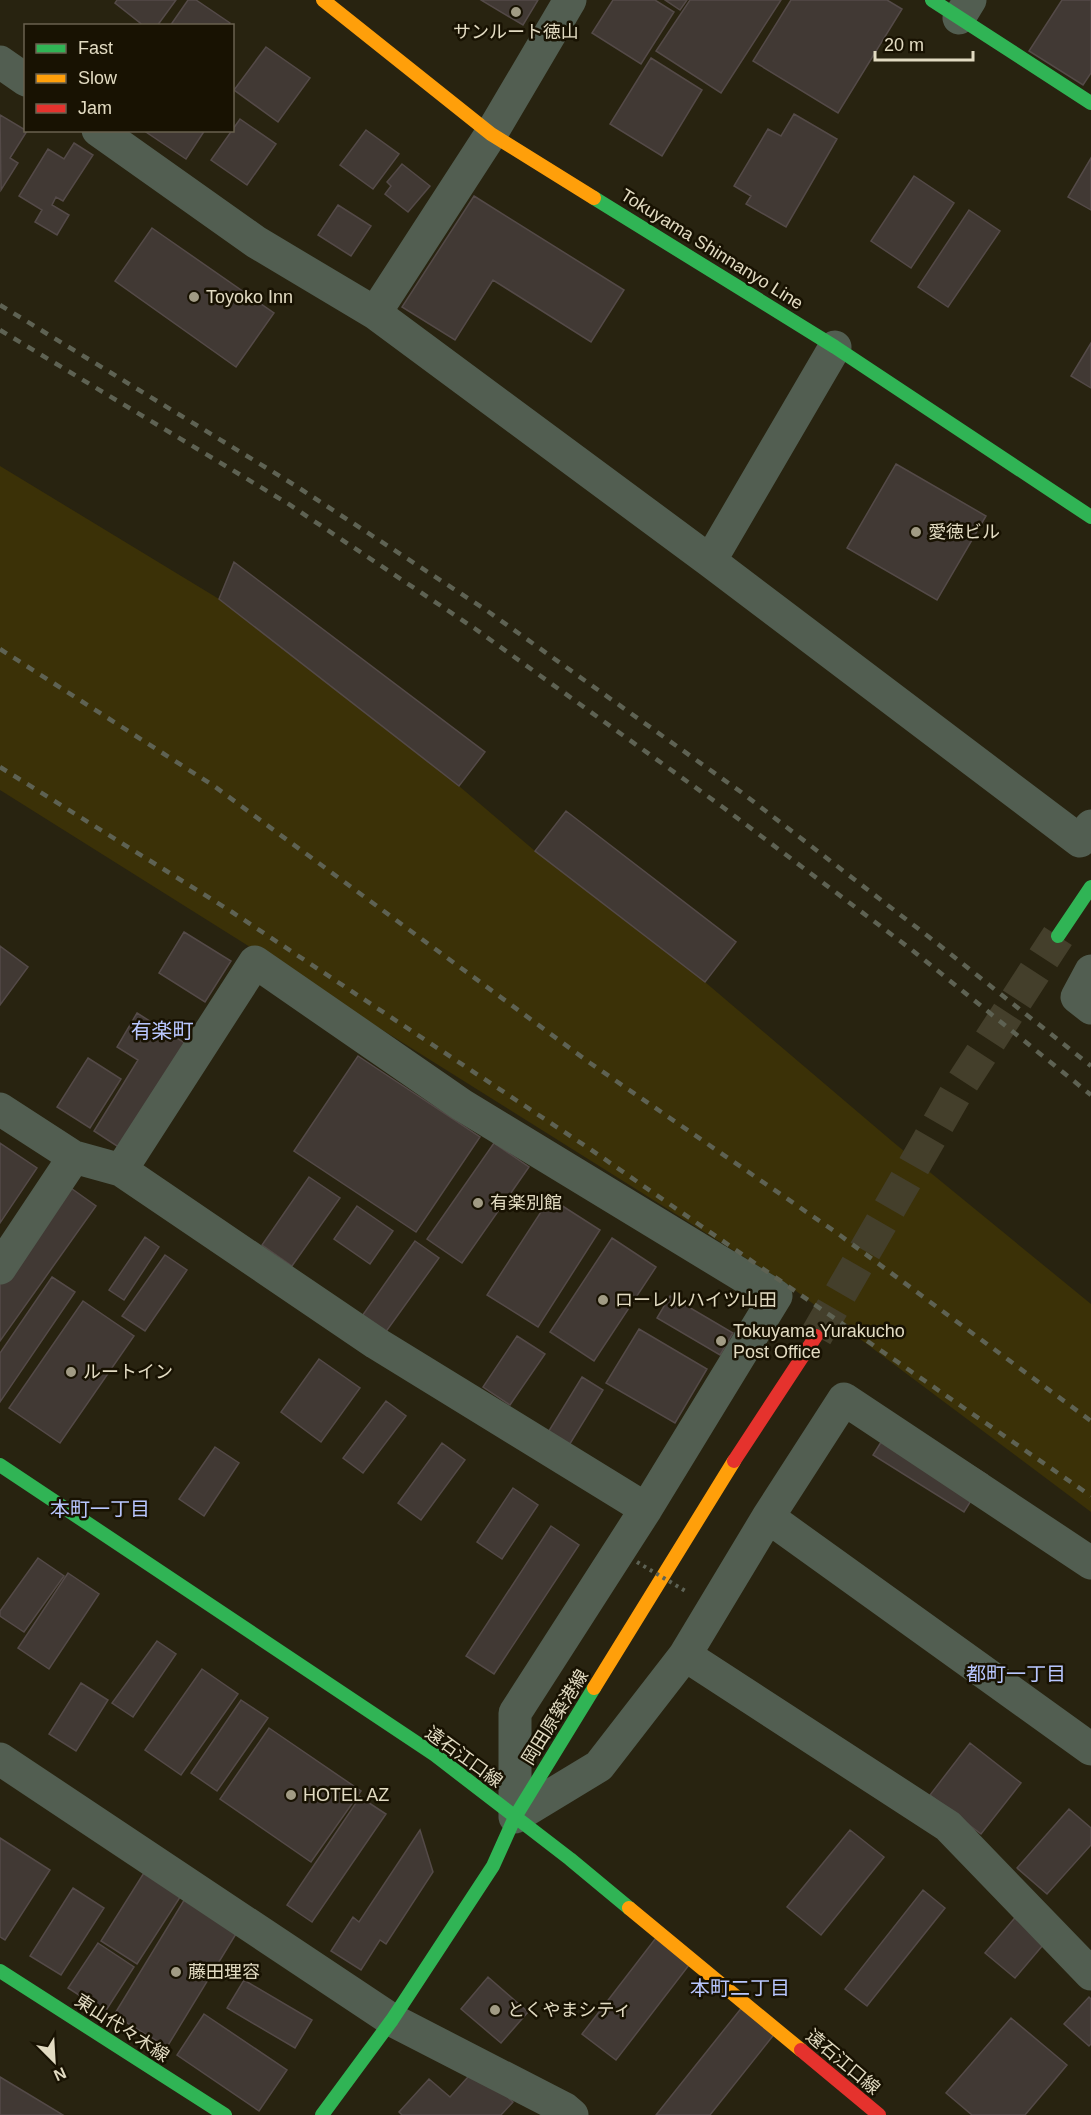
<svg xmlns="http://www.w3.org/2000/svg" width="1091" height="2115" viewBox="0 0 1091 2115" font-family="Helvetica,'Noto Sans JP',sans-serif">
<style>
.built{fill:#3b3107}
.building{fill:#413934;stroke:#544a48;stroke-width:1.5}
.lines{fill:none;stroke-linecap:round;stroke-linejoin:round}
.secondary-tunnel{stroke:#443f2b;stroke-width:33;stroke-dasharray:33 16;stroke-linecap:butt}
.street{stroke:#525e51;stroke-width:33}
.fast{stroke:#30b455;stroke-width:14}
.slow{stroke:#ff9f0a;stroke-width:14}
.jam{stroke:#e5322d;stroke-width:14}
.rail{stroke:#5e6253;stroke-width:4.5;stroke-dasharray:8 8;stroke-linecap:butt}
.path-bridge{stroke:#5d6255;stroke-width:4;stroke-dasharray:3 4.5;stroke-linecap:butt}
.poi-dot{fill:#a19b84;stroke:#181202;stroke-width:2}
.labels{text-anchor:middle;stroke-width:5;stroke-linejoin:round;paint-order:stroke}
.poi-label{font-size:18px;fill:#e2dbc2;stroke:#181202;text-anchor:start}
.street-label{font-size:18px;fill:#e2dbc2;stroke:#181202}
.neighbourhood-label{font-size:20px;fill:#b8c6fe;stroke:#181202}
.quarter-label{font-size:21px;fill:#b8c6fe;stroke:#181202}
</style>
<rect width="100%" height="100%" fill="#282310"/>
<path class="built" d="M0,466L219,599L459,786L535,851L705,982L893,1142L1091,1304V1512L784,1282L0,790Z"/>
<path class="building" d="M117,0H176L157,26H144L115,3Z
M188,0H196L230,23L229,26H170Z
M481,0H538L523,25Z
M613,0H655L674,12L641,64L592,33Z
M665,0H687L680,10Z
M690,0H781L721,93L656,51Z
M791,0H887L902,9L838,113L753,61Z
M1062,0H1091V73L1083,85L1029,51Z
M266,47L310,78L278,122L234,90Z
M651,58L702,90L662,156L610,124Z
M794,114L837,139L786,227L746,204L751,196L734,186L768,129L781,136Z
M0,115L27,131L10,158L18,163L1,190Z
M240,119L276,144L247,185L211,160Z
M143,130H205L186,159Z
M366,130L399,154L373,189L340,165Z
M74,143L93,155L63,201L56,197L52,205L69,215L57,235L35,222L42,210L19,196L48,149L64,159Z
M1091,158V210L1068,197Z
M402,164L430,186L408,212L385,194L391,186L387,182Z
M914,176L954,203L911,268L871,241Z
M474,196L624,290L591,342L493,280L455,340L402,307Z
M338,205L371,226L351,256L318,235Z
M969,210L1000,231L948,307L918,287Z
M152,228L274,313L236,367L115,281Z
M1091,343V388L1071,376Z
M896,464L986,516L937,600L847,548Z
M234,562L485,752L459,786L219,599Z
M566,811L736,942L705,982L535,851Z
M184,932L231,961L205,1002L159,973Z
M0,946L28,967L0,1005Z
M137,1013L188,1045L123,1150L94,1131L138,1060L117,1047Z
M358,1056L480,1137L416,1232L294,1151Z
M88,1058L121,1079L90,1128L57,1107Z
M0,1143L37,1168L0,1223Z
M494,1143L529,1167L462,1263L427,1239Z
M309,1177L340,1198L292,1266L262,1245Z
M68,1186L96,1206L0,1341V1283Z
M550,1198L600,1230L538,1327L487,1295Z
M357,1206L393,1231L370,1264L334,1239Z
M145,1237L159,1247L124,1300L109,1290Z
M612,1238L656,1267L594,1361L550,1332Z
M415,1241L439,1258L385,1333L362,1316Z
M165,1255L187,1270L145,1331L122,1316Z
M52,1277L75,1292L0,1402V1353Z
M670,1296L733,1333L720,1355L657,1318Z
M83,1301L134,1336L60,1443L9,1408Z
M639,1329L707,1369L675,1423L606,1383Z
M517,1336L545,1354L510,1405L483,1387Z
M319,1359L360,1388L321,1442L281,1412Z
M582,1377L603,1390L568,1447L547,1434Z
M386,1401L406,1416L363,1473L343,1458Z
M896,1418L987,1475L964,1512L873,1455Z
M442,1443L465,1460L421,1520L398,1503Z
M215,1447L239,1463L204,1516L179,1499Z
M513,1488L538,1505L502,1559L477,1542Z
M551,1526L579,1545L494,1674L466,1656Z
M38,1558L64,1576L24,1632L0,1616V1611Z
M68,1573L99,1594L49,1669L18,1648Z
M157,1641L176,1654L133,1717L112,1703Z
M202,1669L238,1694L181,1775L145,1750Z
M81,1683L108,1700L76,1751L49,1734Z
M241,1700L268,1718L217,1791L191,1773Z
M269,1728L361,1791L311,1862L220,1799Z
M970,1743L1021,1783L981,1834L930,1795Z
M360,1797L386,1814L312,1922L287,1905Z
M1069,1809L1091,1828V1845L1047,1894L1017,1868Z
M420,1830L433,1872L386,1944L380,1940L361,1970L331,1951L353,1917L359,1922Z
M850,1830L884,1857L821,1935L787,1907Z
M0,1838L50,1870L5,1940L0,1937Z
M147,1868L184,1891L137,1964L101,1941Z
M73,1888L104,1908L61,1975L30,1956Z
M923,1890L945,1908L867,2006L845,1989Z
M186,1897L239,1929L167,2047L114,2015Z
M1024,1907L1054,1932L1015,1978L985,1953Z
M662,1930L696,1956L616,2060L582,2034Z
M98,1943L134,1967L105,2012L68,1988Z
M488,1977L528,2012L501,2043L461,2009Z
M244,1980L312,2020L295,2048L227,2008Z
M1089,1997L1091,1999V2044L1089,2046L1064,2024Z
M747,2001L780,2027L710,2115H656Z
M204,2014L287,2070L259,2111L177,2055Z
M1011,2018L1067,2065L1025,2115H972L946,2093Z
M476,2068L513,2102L501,2115H402L399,2112L429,2079L450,2097Z
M0,2077L63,2115H0Z"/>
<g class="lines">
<path class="secondary-tunnel" d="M816,1336L957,1091L1058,936"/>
<path class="street" d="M959,18L970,0
M0,62L26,80
M98,130L256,242L375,313L710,561L1080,841L1091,826
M375,313L491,134L570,0
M710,561L835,347
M1091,971L1077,997L1091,1008
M0,1109L74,1157L121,1170L376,1343L646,1509
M121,1170L255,962L462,1105L776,1296L646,1509L515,1713V1817
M0,1268L74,1157
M768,1517L1091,1749
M685,1655L948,1826L1091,1974
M0,1759L392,2020L565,2109L572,2115
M515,1817L599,1766L685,1655L768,1517L844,1399L1091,1563"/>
<path class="fast" d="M932,0L1091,103
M594,198L835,347L1091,517
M1058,936L1091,887
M0,1465L435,1755L570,1859L629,1908
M0,1971L225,2115
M322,2115L392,2020L493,1866L515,1817L594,1688"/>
<path class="slow" d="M323,0L491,134L594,198
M594,1688L734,1461
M629,1908L801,2050"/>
<path class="jam" d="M734,1461L816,1336
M801,2050L879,2115"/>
<path class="rail" d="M0,305L296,486L486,610L741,792L929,937L1091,1066
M0,330L287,503L474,628L724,808L912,950L1091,1095
M0,649L214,786L590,1063L837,1233L1091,1421
M0,767L232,912L590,1149L1091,1496"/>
<path class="path-bridge" d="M637,1562L687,1592"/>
</g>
<g class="poi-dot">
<circle cx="516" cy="12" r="6"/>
<circle cx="194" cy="297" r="6"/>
<circle cx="916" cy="532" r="6"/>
<circle cx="478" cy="1203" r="6"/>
<circle cx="603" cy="1300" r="6"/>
<circle cx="721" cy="1341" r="6"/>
<circle cx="71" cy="1372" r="6"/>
<circle cx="291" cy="1795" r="6"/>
<circle cx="176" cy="1972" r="6"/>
<circle cx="495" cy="2010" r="6"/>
</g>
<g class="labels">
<g class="poi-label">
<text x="516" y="38" text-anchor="middle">サンルート徳山</text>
<text x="206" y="303">Toyoko Inn</text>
<text x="928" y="538">愛徳ビル</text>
<text x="490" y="1209">有楽別館</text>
<text x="615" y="1306">ローレルハイツ山田</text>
<text x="733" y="1337">Tokuyama Yurakucho<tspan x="733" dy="21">Post Office</tspan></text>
<text x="83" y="1378">ルートイン</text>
<text x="303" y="1801">HOTEL AZ</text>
<text x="188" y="1978">藤田理容</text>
<text x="507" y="2016">とくやまシティ</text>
</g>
<g class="street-label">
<text transform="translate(712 249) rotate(32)" y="6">Tokuyama Shinnanyo Line</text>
<text transform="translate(555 1717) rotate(-58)" y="6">岡田原築港線</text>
<text transform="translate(464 1757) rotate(36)" y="6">遠石江口線</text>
<text transform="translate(122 2028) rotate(33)" y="6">東山代々木線</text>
<text transform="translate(843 2062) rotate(40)" y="6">遠石江口線</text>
</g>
<g class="neighbourhood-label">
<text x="100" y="1516">本町一丁目</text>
<text x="1016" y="1681">都町一丁目</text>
<text x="740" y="1995">本町二丁目</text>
</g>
<g class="quarter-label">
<text x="162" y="1038">有楽町</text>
</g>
</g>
<rect x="24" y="24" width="210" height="108" fill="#181202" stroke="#69624f" stroke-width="1.5"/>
<rect x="36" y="44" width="30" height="9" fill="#30b455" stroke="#69624f" stroke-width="1.5"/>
<text x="78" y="54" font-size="18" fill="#e2dbc2">Fast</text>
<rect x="36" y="74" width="30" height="9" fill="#ff9f0a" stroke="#69624f" stroke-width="1.5"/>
<text x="78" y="84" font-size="18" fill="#e2dbc2">Slow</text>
<rect x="36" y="104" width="30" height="9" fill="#e5322d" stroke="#69624f" stroke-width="1.5"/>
<text x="78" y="114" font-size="18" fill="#e2dbc2">Jam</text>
<g transform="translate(54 2061) rotate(156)" stroke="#181202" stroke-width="4.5" paint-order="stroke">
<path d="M0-4.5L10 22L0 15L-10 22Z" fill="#e2dbc2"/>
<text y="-9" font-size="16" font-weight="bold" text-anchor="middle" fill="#e2dbc2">N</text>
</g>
<path d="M875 51v9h98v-9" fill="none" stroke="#e2dbc2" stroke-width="3"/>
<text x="884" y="51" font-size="18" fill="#e2dbc2" stroke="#181202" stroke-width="4.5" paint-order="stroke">20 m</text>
</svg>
